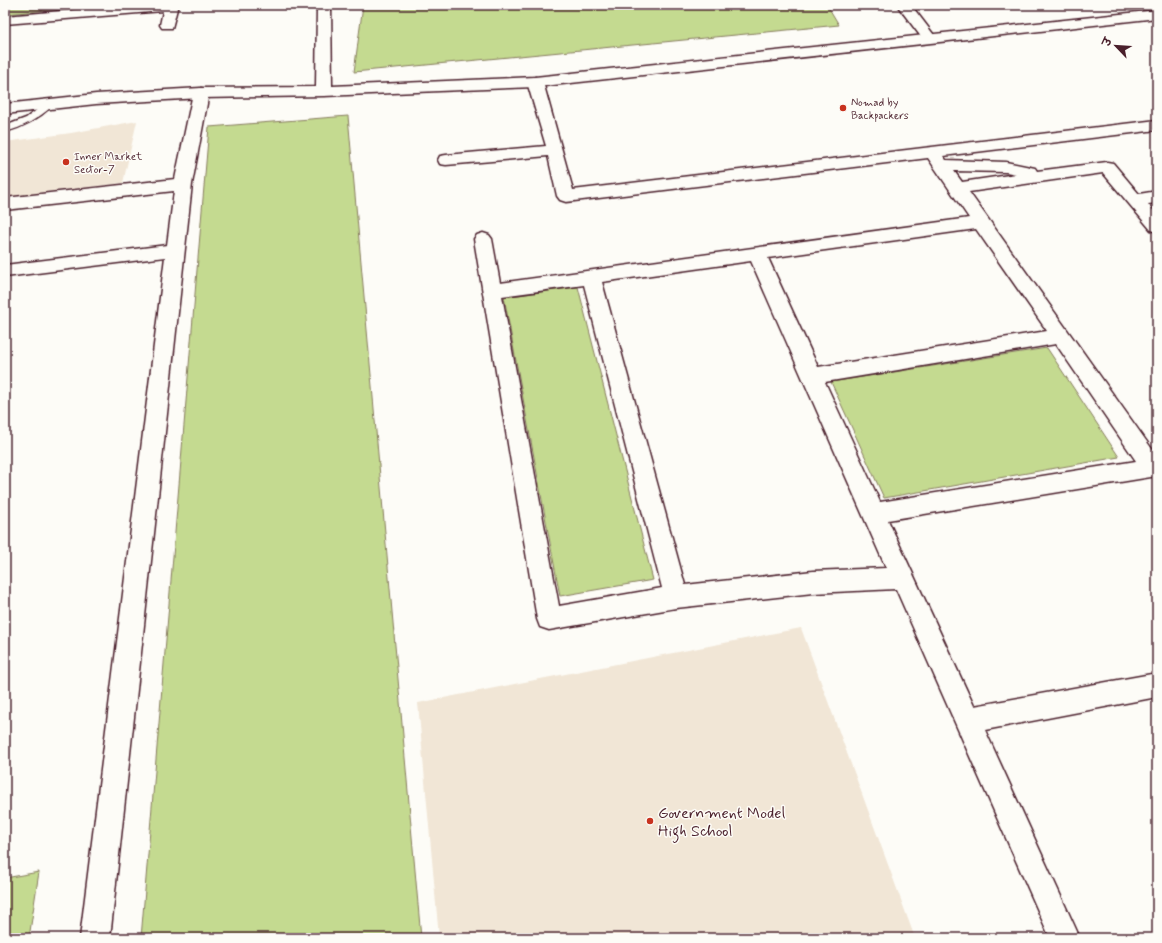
<svg xmlns="http://www.w3.org/2000/svg" width="1162" height="943" viewBox="0 0 1162 943" font-family="Mynerve,'Playpen Sans Deva',sans-serif">
<style>
.built{fill:#f1e6d6}
.green{fill:#c4da90;stroke:#877c5e}
.lines{fill:none;stroke-linecap:round;stroke-linejoin:round}
.lane-casing{stroke:#4a1f2b;stroke-width:3}
.street-casing{stroke:#4a1f2b;stroke-width:3}
.secondary-casing{stroke:#4a1f2b;stroke-width:3}
.lane{fill:#fdfcf7;fill-rule:evenodd}
.street{fill:#fdfcf7;fill-rule:evenodd}
.secondary{fill:#fdfcf7;fill-rule:evenodd}
.poi-dot{fill:#c8321e;stroke:#fdfcf7;stroke-width:1.5}
.labels{text-anchor:middle;stroke-width:3;stroke-linejoin:round;paint-order:stroke}
.far-poi-label{font-size:11px;fill:#4a1f2b;stroke:#fdfcf7;text-anchor:start}
.near-poi-label{font-size:16px;fill:#4a1f2b;stroke:#fdfcf7;text-anchor:start}
</style>
<rect width="100%" height="100%" fill="#fdfcf7"/>
<filter id="ink" filterUnits="userSpaceOnUse"><feTurbulence type="fractalNoise" baseFrequency=".025" numOctaves="2"/><feDisplacementMap in="SourceGraphic" scale="8" xChannelSelector="R" yChannelSelector="G"/><feConvolveMatrix kernelMatrix="1 2 1 2 8 2 1 2 1" color-interpolation-filters="sRGB"/></filter>
<g filter="url(#ink)">
<path class="built" d="M137,121L123,183L5,197V142L71,133Z
M801,628L915,938H439L418,703Z"/>
<path class="green" d="M5,5H106L5,14Z
M363,5H827L839,25L354,72Z
M348,116L421,938H141L209,127Z
M578,287L653,580L560,596L504,297Z
M1047,348L1119,457L884,498L831,382Z
M39,872L29,938H5V878Z"/>
<g class="lines">
<defs>
<path id="lane" d="M49,101L53,104L52,106C38,119 24,127 5,132V126L26,118Z"/>
<path id="street" d="M132,5H178L172,28H162L160,25L163,11L5,24V16Z
M897,5H911L937,39L935,42H925Z
M535,77L540,79L543,82L573,190L1157,120V130L943,156L946,160L1006,162L1035,168L1037,171L1107,162L1113,163L1139,194L1157,191V203L1148,204L1157,215V232L1151,230L1103,173L969,192L1157,456V476L888,520L974,706L1157,673V697L985,730L1080,938H1050L896,589L813,593L676,608L549,630L540,627L537,619L474,239L477,235L483,233L489,235L492,239L500,283L969,218L928,158L566,202L560,200L557,196L548,156L446,165L440,164L438,160L440,156L446,155L546,146L527,82L530,79ZM954,171L1006,172L1016,174L962,182ZM976,229L1047,331L818,367L768,258ZM751,261L886,568L813,571L685,585L602,282ZM584,285L662,588L559,606L502,296ZM1056,344L1136,461L880,502L825,382Z
M201,88L206,90L209,93L192,184L110,938H80L165,257L5,277V265L167,245L174,191L5,210V198L175,179L193,93L196,90Z"/>
<path id="secondary" d="M317,5H331L332,86L535,77L1157,10V18L535,87L324,96L201,98L96,104L5,114V104L96,94L201,88L316,87Z"/>
</defs>
<use href="#lane" class="lane-casing"/>
<use href="#street" class="street-casing"/>
<use href="#secondary" class="secondary-casing"/>
<use href="#lane" class="lane"/>
<use href="#street" class="street"/>
<use href="#secondary" class="secondary"/>
</g>
</g>
<g class="poi-dot">
<circle cx="843" cy="108" r="4"/>
<circle cx="66" cy="162" r="4"/>
<circle cx="650" cy="821" r="4"/>
</g>
<g class="labels">
<g class="far-poi-label">
<text x="851" y="106">Nomad by<tspan x="851" dy="13">Backpackers</tspan></text>
<text x="74" y="160">Inner Market<tspan x="74" dy="13">Sector-7</tspan></text>
</g>
<g class="near-poi-label">
<text x="658" y="818">Government Model<tspan x="658" dy="18">High School</tspan></text>
</g>
</g>
<rect width="1162" height="943" fill="none" stroke="#fdfcf7" stroke-width="20"/>
<rect x="10" y="10" width="1142" height="923" fill="none" stroke="#4a1f2b" stroke-width="1.5" filter="url(#ink)"/>
<g transform="translate(1116 46) rotate(295)" stroke="#fdfcf7" stroke-width="3" paint-order="stroke">
<path d="M0-3L7 15L0 10L-7 15Z" fill="#4a1f2b"/>
<text y="-6" font-size="11" font-weight="bold" text-anchor="middle" fill="#4a1f2b">उ</text>
</g>
</svg>
